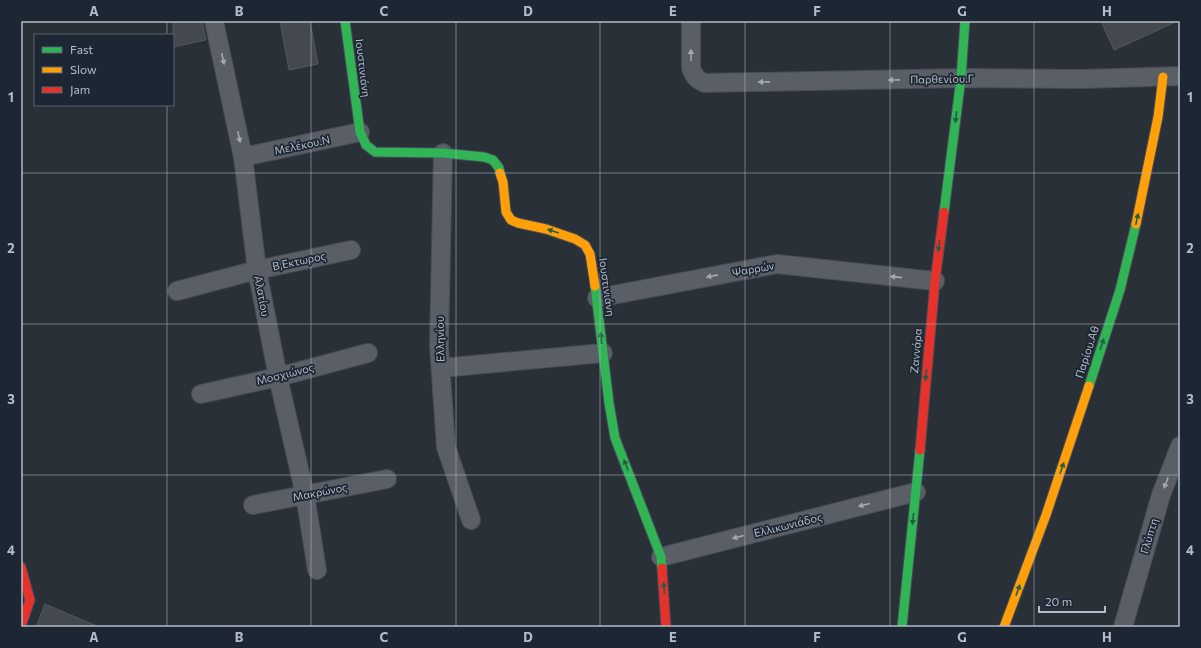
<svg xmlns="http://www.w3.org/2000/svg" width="1201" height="648" viewBox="0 0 1201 648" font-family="Commissioner,sans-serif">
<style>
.building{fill:#444950;stroke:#52575f}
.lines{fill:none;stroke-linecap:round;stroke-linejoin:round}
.street-casing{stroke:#484c53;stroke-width:20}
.fast-casing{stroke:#484c53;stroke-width:11}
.slow-casing{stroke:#484c53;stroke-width:11}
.jam-casing{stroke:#484c53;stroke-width:11}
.street{stroke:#5a5e66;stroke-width:18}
.fast{stroke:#30b455;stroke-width:9}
.slow{stroke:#ff9f0a;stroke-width:9}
.jam{stroke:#e5322d;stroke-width:9}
.oneway{fill:#a2a9b5}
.oneway2{fill:#255f41}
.grid{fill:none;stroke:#b4bcc9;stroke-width:1;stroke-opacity:0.55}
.labels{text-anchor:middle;stroke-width:3.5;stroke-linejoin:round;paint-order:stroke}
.street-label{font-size:11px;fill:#b4bcc9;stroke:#1d2633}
.neatline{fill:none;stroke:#b4bcc9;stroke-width:1.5}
.grid-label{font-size:13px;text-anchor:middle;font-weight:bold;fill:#b4bcc9}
</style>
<rect width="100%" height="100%" fill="#2a3038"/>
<path class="building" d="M173,21H202L206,40L173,47Z
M280,21H310L318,64L289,70Z
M1101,21H1178L1114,50Z
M45,604L99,627H36Z"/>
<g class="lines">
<defs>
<path id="street" d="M214,21L243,157L257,270L278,377L305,495L317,570
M691,21V68C694,76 697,80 705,83L961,78L1083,79L1180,76
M443,153L439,346L446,447L471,520
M243,157L360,132
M177,291L257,270L351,250
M597,298L777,264L935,281
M441,368L603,353
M201,394L278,377L368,353
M253,505L387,479
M661,557L916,492
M1123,627L1161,495L1180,446"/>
<path id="fast" d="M345,21L360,132L366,145L375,152L443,153L484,157L493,160L499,168L500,173
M944,212L961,78L965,21
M595,286L609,403L615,438L661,557L662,568
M1089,386L1120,290L1136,224
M902,627L920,450"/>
<path id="slow" d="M500,173L503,182L506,212L511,220L518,223L546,229L575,239L585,245L590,254L595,286
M1136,224L1158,117L1163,77
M1004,627L1046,515L1089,386"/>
<path id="jam" d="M920,450L935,281L944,212
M21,567L30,600L21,626
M662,568L666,627"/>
</defs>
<use href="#street" class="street-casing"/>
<use href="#fast" class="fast-casing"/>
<use href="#slow" class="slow-casing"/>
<use href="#jam" class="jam-casing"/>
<use href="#street" class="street"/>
<use href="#fast" class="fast"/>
<use href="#slow" class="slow"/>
<use href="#jam" class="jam"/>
</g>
<defs><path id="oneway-solid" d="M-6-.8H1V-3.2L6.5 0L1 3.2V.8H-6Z"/></defs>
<g class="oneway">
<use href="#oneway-solid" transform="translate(691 55) rotate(-91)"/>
<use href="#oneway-solid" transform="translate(223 59) rotate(78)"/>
<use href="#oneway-solid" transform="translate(894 80) rotate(179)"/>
<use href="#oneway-solid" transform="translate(764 82) rotate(179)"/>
<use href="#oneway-solid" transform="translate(239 137) rotate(78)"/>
<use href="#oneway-solid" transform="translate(712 276) rotate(169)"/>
<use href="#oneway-solid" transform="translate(896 277) rotate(-174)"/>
<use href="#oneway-solid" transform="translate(1166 483) rotate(111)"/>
<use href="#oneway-solid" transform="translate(864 505) rotate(166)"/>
<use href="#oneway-solid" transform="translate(738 537) rotate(166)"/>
</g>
<g class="oneway2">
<use href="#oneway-solid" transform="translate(956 117) rotate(97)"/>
<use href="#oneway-solid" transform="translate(1137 219) rotate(-78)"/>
<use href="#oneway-solid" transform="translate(553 231) rotate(-161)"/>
<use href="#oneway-solid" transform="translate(939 246) rotate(97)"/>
<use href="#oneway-solid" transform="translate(601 338) rotate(-96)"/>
<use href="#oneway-solid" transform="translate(1102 344) rotate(-72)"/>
<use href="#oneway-solid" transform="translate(926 375) rotate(95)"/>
<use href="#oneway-solid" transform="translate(626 465) rotate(-111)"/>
<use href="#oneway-solid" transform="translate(1062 468) rotate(-71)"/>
<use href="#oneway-solid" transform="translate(913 519) rotate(96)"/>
<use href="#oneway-solid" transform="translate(664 588) rotate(-94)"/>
<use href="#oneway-solid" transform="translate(1018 590) rotate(-70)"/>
</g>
<path class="grid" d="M167,21V35M311,21V627M456,21V627M600,21V627M745,21V627M890,21V627M1034,21V627M167,105V627M21,173H1180M21,324H1180M21,475H1180"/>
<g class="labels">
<g class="street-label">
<text transform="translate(363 68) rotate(83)" y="4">Ιουστινιάνη</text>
<text transform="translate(942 79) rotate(-1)" y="4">Παρθενίου.Γ</text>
<text transform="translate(302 145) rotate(-12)" y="4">Μελέκου.Ν</text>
<text transform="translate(299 261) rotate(-12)" y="4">Β,Εκτωρος</text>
<text transform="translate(753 269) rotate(-10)" y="4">Ψαρρών</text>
<text transform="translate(607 287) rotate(82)" y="4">Ιουστινιάνη</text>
<text transform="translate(262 296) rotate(79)" y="4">Αλατίου</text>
<text transform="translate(440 339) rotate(-91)" y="4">Ελληνίου</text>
<text transform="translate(916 351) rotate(-85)" y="4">Ζαννάρα</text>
<text transform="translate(1087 352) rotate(-72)" y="4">Παρίου.Αθ</text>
<text transform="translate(285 374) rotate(-14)" y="4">Μοσχιώνος</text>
<text transform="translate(320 492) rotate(-11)" y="4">Μακρώνος</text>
<text transform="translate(788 525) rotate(-14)" y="4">Ελλικωνιάδος</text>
<text transform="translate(1149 536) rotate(-74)" y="4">Γλύπτη</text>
</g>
</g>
<rect width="1201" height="648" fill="none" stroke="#1d2633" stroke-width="44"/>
<rect x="34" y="34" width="140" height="72" fill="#1d2633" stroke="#59626f"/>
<rect x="42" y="47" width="20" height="6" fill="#30b455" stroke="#59626f"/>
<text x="70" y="54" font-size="12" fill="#b4bcc9">Fast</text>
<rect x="42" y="67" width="20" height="6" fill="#ff9f0a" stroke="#59626f"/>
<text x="70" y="74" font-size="12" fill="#b4bcc9">Slow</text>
<rect x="42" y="87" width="20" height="6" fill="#e5322d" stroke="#59626f"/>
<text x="70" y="94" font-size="12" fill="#b4bcc9">Jam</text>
<path d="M1039 606v6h66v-6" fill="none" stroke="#b4bcc9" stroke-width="2"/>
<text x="1045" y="606" font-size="12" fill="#b4bcc9" stroke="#1d2633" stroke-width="3" paint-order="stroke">20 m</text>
<rect x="22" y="22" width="1157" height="604" class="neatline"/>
<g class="grid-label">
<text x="94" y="16">A</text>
<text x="239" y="16">B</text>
<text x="384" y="16">C</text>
<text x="528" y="16">D</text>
<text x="673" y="16">E</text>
<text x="817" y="16">F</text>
<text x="962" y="16">G</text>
<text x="1107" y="16">H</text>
<text x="11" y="102">1</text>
<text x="1190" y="102">1</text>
<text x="11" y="253">2</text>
<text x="1190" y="253">2</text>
<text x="11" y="404">3</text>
<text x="1190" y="404">3</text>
<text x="11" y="555">4</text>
<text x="1190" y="555">4</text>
<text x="94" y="642">A</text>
<text x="239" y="642">B</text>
<text x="384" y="642">C</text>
<text x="528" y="642">D</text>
<text x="673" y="642">E</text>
<text x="817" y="642">F</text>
<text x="962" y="642">G</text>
<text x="1107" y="642">H</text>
</g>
</svg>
